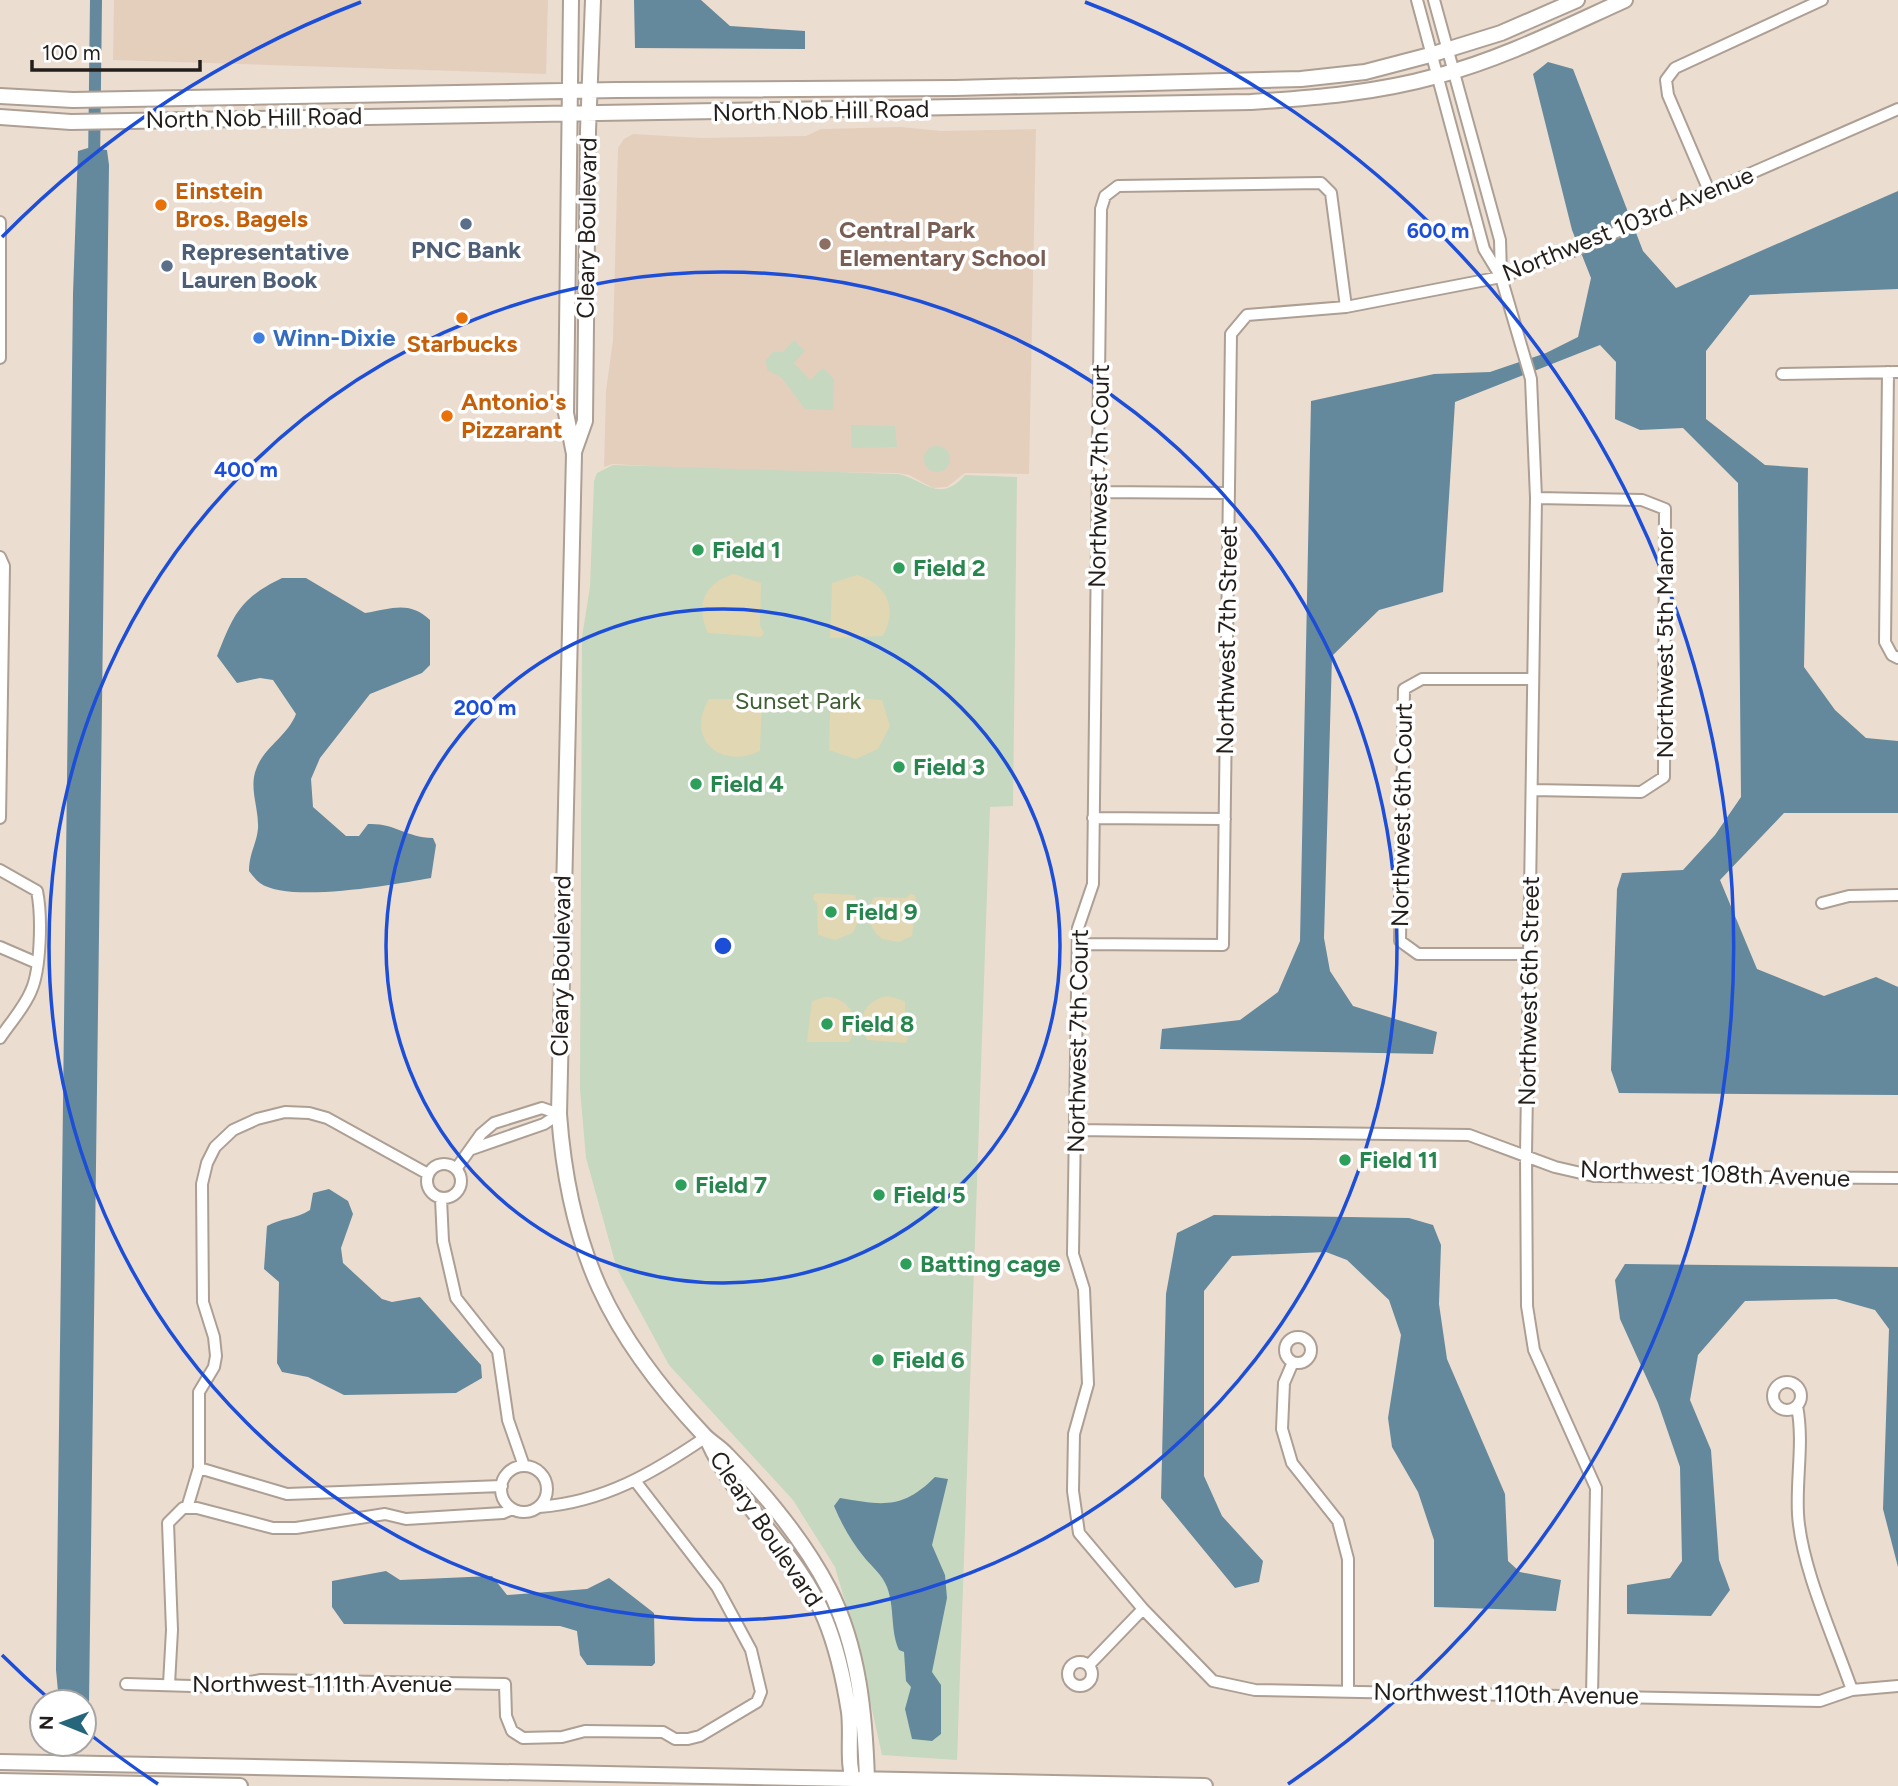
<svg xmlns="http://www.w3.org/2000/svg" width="1898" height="1786" viewBox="0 0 1898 1786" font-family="Figtree,sans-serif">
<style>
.built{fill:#e4cfbd}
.green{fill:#c6d8bf}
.sand{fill:#e1d7b2}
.water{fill:#64899c}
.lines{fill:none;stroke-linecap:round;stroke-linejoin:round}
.canal{stroke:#64899c;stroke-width:12}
.street-casing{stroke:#ad9f93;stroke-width:14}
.secondary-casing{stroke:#ad9f93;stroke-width:18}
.street{stroke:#fff;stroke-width:10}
.secondary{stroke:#fff;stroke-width:14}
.ring{fill:none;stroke:#1d4ed8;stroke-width:3.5}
.food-dot{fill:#e8710a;stroke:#fff;stroke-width:2.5}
.service-dot{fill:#5c6f8a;stroke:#fff;stroke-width:2.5}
.education-dot{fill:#8d6e63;stroke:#fff;stroke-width:2.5}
.shop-dot{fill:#3f7fe0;stroke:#fff;stroke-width:2.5}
.leisure-dot{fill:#2e9e5b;stroke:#fff;stroke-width:2.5}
.labels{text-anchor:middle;stroke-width:7;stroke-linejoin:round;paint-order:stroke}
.street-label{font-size:24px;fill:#231e1a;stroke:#fff}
.food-label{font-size:24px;font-weight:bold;fill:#c56008;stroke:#fff;text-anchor:start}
.education-label{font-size:24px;font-weight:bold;fill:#785e54;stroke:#fff;text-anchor:start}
.service-label{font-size:24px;font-weight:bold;fill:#4e5e75;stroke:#fff}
.shop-label{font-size:24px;font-weight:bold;fill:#366cbe;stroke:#fff;text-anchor:start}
.leisure-label{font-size:24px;font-weight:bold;fill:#27864d;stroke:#fff;text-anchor:start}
.park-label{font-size:24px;fill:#3e5f31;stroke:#fff}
.centre{fill:#1d4ed8;stroke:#fff;stroke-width:3.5}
.ring-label{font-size:21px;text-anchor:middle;font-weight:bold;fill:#1d4ed8;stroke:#fff;stroke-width:7;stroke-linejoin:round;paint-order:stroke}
</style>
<rect width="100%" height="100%" fill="#ecddd1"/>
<path class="built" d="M114,0H548L546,74L113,60Z
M901,127L942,131L1036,129L1029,474L965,473L947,487L933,488L909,475L897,473L735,471L613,464L604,467L606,391L613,340L618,148L624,139L633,134L702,138L806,136L821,129Z"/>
<path class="green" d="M794,340L805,351L794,363L810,380L823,368L834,379L833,410L805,409L781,377L767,370L766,360L773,352H783Z
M851,425L895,426L897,447L851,448Z
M924 459a13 13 0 1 1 26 0a13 13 0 1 1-26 0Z
M613,465L898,474C924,479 939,505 965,475L1017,477L1013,806L990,807L957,1760L882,1755L858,1646L835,1567L793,1500L669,1365L617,1269L586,1158L580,1089L582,637L590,587L594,481L597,473Z"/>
<path class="sand" d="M734,574L761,583L760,626L764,633L761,637L708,633C695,605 704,583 734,574Z
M857,575C887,584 898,608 883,636L830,638L832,583Z
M756,695L761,696L762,700L760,751C720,770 685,739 709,699H752Z
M831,696L882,700L890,726L878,749L856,759L829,750L830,707L827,700Z
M818,893L855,895L861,914L853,933L835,940L818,935L817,903L813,899L814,894Z
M910,894L915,895L916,900L912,936L899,942L882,939C868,927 864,913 874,897L906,898Z
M888,996L905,1001V1033L908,1037L906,1043L867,1040C856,1019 864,1000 888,996Z
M825,997C850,996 862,1021 849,1042H807L812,1001Z"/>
<path class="water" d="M634,0H701L730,26L805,31V49L635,48Z
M1548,62L1573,69L1643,251L1676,288L1898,191V289L1750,295L1706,351V419L1765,465L1808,468L1804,667L1835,710L1866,738L1898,741V813H1784L1720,880L1757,969L1824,996L1876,977L1898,987V1095L1619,1093L1611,1070L1617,889L1622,873L1683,870L1715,835L1741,797L1738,483L1683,428L1640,430L1615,419L1616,362L1600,345L1455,402L1443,592L1379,610L1332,656L1324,938L1330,971L1353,1006L1437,1032L1433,1054L1160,1049L1162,1029L1240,1020L1278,992L1300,941L1311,401L1434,374L1490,372L1546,353L1578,337L1591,278L1572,230L1533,74Z
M88,148L107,150L109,165L89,1704L84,1715V1702H59L56,1670L73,294L78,151Z
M282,578H306L365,613C391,609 409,600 430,620V665L422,673L370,694L320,758L311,779L313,807L346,836H359L368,824C396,823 404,837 433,838L436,845L431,878C397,884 288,904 260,883C256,880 252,875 249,871C249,853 257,843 258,828C259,807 248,787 257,767C265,747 288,735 296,714L273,680L260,678L237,683L217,656C234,614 239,599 282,578Z
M329,1189L348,1201L353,1214L341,1248L343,1263L382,1299L392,1302L420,1297L481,1365L482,1378L456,1393L344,1395L308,1377L282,1372L277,1363L279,1282L264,1269L267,1226C281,1218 296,1219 310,1210L313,1193Z
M1214,1215L1409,1218L1433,1225L1441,1245L1439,1304L1447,1359L1505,1494L1508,1561L1520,1572L1561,1580L1556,1611L1434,1607V1540L1418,1492L1392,1447L1388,1418L1401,1335L1389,1300L1347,1260L1326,1252L1232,1256L1204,1291V1476L1222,1516L1263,1561L1259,1582L1235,1588L1161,1498L1166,1294L1177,1233Z
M1625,1264L1898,1267V1567L1883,1509L1889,1329L1875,1310L1836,1299L1745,1301L1698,1355L1690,1400L1711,1450L1719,1560L1730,1590L1711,1616L1627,1614V1585L1670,1578L1682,1561L1680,1467L1658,1403L1620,1319L1615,1280Z
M935,1477L948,1479L932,1545L945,1575L947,1598L932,1672L941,1685V1734L932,1741L912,1739L905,1709L911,1687L906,1681L904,1652L899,1650C890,1630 895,1608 887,1587C882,1574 872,1567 864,1557C851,1541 842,1525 834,1506L840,1498C882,1505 902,1510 935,1477Z
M386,1571L400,1580L492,1576L507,1595L587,1589L609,1578L654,1613L655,1663L652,1666L587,1665L580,1655L577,1631L560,1626L344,1624L332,1607V1581Z"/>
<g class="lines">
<path class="canal" d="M94,165L96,0"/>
<defs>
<path id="street" d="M1417,0L1484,249L1501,277L1531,379L1536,498L1526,1155L1527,1306L1534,1350L1596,1488L1592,1696
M1434,0L1500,240L1501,274
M1710,193L1668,95L1666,80L1675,68L1822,0
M0,222V358
M1346,307L1331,193L1321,183L1118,186L1105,196L1101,209L1093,884L1078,928L1073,1254L1084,1289L1088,1384L1074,1434L1073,1491L1079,1533L1143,1609L1213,1681L1255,1690L1820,1701L1852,1690L1898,1686
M1888,372L1885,642L1892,655L1898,658
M1782,374L1898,372
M1099,492L1229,493
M0,557L4,566L0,818
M1533,790L1641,792L1664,777L1665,509L1642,500L1536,498
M1093,818L1225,819
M0,870L37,891C42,915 41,969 31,991C24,1008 10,1023 0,1038
M1822,903L1849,896L1898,895
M1078,944L1223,945L1231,334L1247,315L1346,307L1501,277L1573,251L1898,109
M0,947L37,963
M1529,954H1418L1400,941L1404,689L1422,679H1533
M1076,1130L1469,1135L1555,1167L1594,1176L1898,1178
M472,1149L544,1124L559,1114
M427 1181a17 17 0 1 1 34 0a17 17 0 1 1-34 0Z
M456,1169L481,1134L494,1123L542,1108L559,1114
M441,1199L443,1241L456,1298L498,1351L508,1420L524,1466
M1285 1350a13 13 0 1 1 26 0a13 13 0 1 1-26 0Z
M1293,1362L1284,1383L1282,1429L1292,1463L1338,1521L1348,1559V1690
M1773 1396a14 14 0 1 1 28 0a14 14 0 1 1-28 0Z
M1797,1406C1804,1442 1796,1478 1798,1514C1801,1567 1834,1638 1852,1690
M501 1489a23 23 0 1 1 46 0a23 23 0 1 1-46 0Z
M199,1468L287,1494L502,1486
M539,1507C604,1502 653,1473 706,1437
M187,1508L199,1468V1392L214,1367L216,1356L214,1337L203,1302L202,1184L207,1163L215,1147L233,1130L257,1119L285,1112L309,1113L327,1118L428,1174
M1068 1674a12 12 0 1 1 24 0a12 12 0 1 1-24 0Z
M1089,1665L1143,1609
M126,1684L224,1687L261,1680L505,1684L506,1716L512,1731L523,1738L562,1737L585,1731L663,1732L675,1739H688L700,1736L757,1702L761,1692L751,1650L717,1587L636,1482
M169,1684L172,1630L168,1523L183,1508H197L273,1528H296L385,1514L406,1519L503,1513L512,1509"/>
<path id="secondary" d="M571,0L566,413L574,454L559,1114C569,1251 609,1334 703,1434C710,1442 720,1447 727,1455C766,1495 803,1539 829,1589C859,1648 865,1715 867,1780L865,1786
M0,96L73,100L616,90L955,88L1301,79L1365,72L1430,55L1501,33L1577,0
M0,117L71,122L1251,102C1314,98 1376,93 1437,76C1502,59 1563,28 1625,0
M574,452L585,421L588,131L593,0
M708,1441C737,1506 798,1551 825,1619C837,1648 844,1680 849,1712C852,1735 846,1764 855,1786
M0,1762L1205,1786
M0,1781L240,1786"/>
</defs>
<use href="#street" class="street-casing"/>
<use href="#secondary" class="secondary-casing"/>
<use href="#street" class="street"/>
<use href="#secondary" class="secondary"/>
</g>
<g class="ring">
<circle cx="723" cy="946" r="337"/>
<circle cx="723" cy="946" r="674"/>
<path d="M158 1784A1011 1011 0 0 1 87 1732M47 1697A1011 1011 0 0 1 2 1655M2 237A1011 1011 0 0 1 361 2M1085 2A1011 1011 0 0 1 1288 1784"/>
</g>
<g class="food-dot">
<circle cx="161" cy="205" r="7"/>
<circle cx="462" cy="318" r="7"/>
<circle cx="447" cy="416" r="7"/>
</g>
<g class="service-dot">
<circle cx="466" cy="224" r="7"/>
<circle cx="167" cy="266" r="7"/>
</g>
<circle class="education-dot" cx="825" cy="244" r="7"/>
<circle class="shop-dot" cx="259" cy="338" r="7"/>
<g class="leisure-dot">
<circle cx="698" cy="550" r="7"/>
<circle cx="899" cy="568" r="7"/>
<circle cx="899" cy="767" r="7"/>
<circle cx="696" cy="784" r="7"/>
<circle cx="831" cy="912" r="7"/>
<circle cx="827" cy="1024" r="7"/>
<circle cx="1345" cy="1160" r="7"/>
<circle cx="681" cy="1185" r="7"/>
<circle cx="879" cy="1195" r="7"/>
<circle cx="906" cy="1264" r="7"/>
<circle cx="878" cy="1360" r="7"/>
</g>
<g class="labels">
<g class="street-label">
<text transform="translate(821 111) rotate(-1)" y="8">North Nob Hill Road</text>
<text transform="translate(254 118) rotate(-1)" y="8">North Nob Hill Road</text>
<text transform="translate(1628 224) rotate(-22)" y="8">Northwest 103rd Avenue</text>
<text transform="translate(587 228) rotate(-89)" y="8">Cleary Boulevard</text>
<text transform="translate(1099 476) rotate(-89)" y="8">Northwest 7th Court</text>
<text transform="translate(1227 640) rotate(-89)" y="8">Northwest 7th Street</text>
<text transform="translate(1665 643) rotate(-90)" y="8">Northwest 5th Manor</text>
<text transform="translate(1402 815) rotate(-89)" y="8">Northwest 6th Court</text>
<text transform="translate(561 966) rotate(-89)" y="8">Cleary Boulevard</text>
<text transform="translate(1529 991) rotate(-89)" y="8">Northwest 6th Street</text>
<text transform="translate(1078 1041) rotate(-89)" y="8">Northwest 7th Court</text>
<text transform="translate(1715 1174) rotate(2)" y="8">Northwest 108th Avenue</text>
<text transform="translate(766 1529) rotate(56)" y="8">Cleary Boulevard</text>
<text x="322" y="1692">Northwest 111th Avenue</text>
<text transform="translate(1506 1694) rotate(1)" y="8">Northwest 110th Avenue</text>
</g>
<g class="food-label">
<text x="175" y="199">Einstein<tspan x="175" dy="28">Bros. Bagels</tspan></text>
<text x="462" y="352" text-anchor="middle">Starbucks</text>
<text x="461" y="410">Antonio's<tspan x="461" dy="28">Pizzarant</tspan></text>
</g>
<g class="education-label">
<text x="839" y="238">Central Park<tspan x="839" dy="28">Elementary School</tspan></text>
</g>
<g class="service-label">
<text x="466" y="258">PNC Bank</text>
<text x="181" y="260" text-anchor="start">Representative<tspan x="181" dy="28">Lauren Book</tspan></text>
</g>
<g class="shop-label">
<text x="273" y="346">Winn-Dixie</text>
</g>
<g class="leisure-label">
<text x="712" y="558">Field 1</text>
<text x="913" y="576">Field 2</text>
<text x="913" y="775">Field 3</text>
<text x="710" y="792">Field 4</text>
<text x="845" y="920">Field 9</text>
<text x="841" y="1032">Field 8</text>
<text x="1359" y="1168">Field 11</text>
<text x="695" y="1193">Field 7</text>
<text x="893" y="1203">Field 5</text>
<text x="920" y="1272">Batting cage</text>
<text x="892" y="1368">Field 6</text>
</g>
<g class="park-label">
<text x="798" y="709">Sunset Park</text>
</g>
</g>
<circle cx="723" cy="946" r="10" class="centre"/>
<g class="ring-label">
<text x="1438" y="238">600 m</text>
<text x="246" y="477">400 m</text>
<text x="485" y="715">200 m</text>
</g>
<g transform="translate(63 1723) rotate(271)"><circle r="33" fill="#ffffff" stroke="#a7a5a3" stroke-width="2"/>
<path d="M0-5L12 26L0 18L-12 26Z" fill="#26667a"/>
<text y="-10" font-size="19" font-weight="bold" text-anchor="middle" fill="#231e1a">N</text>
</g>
<path d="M32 60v10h168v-10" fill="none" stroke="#231e1a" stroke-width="3.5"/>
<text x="42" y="60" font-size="21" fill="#231e1a" stroke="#ffffff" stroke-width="5" paint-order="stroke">100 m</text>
</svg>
